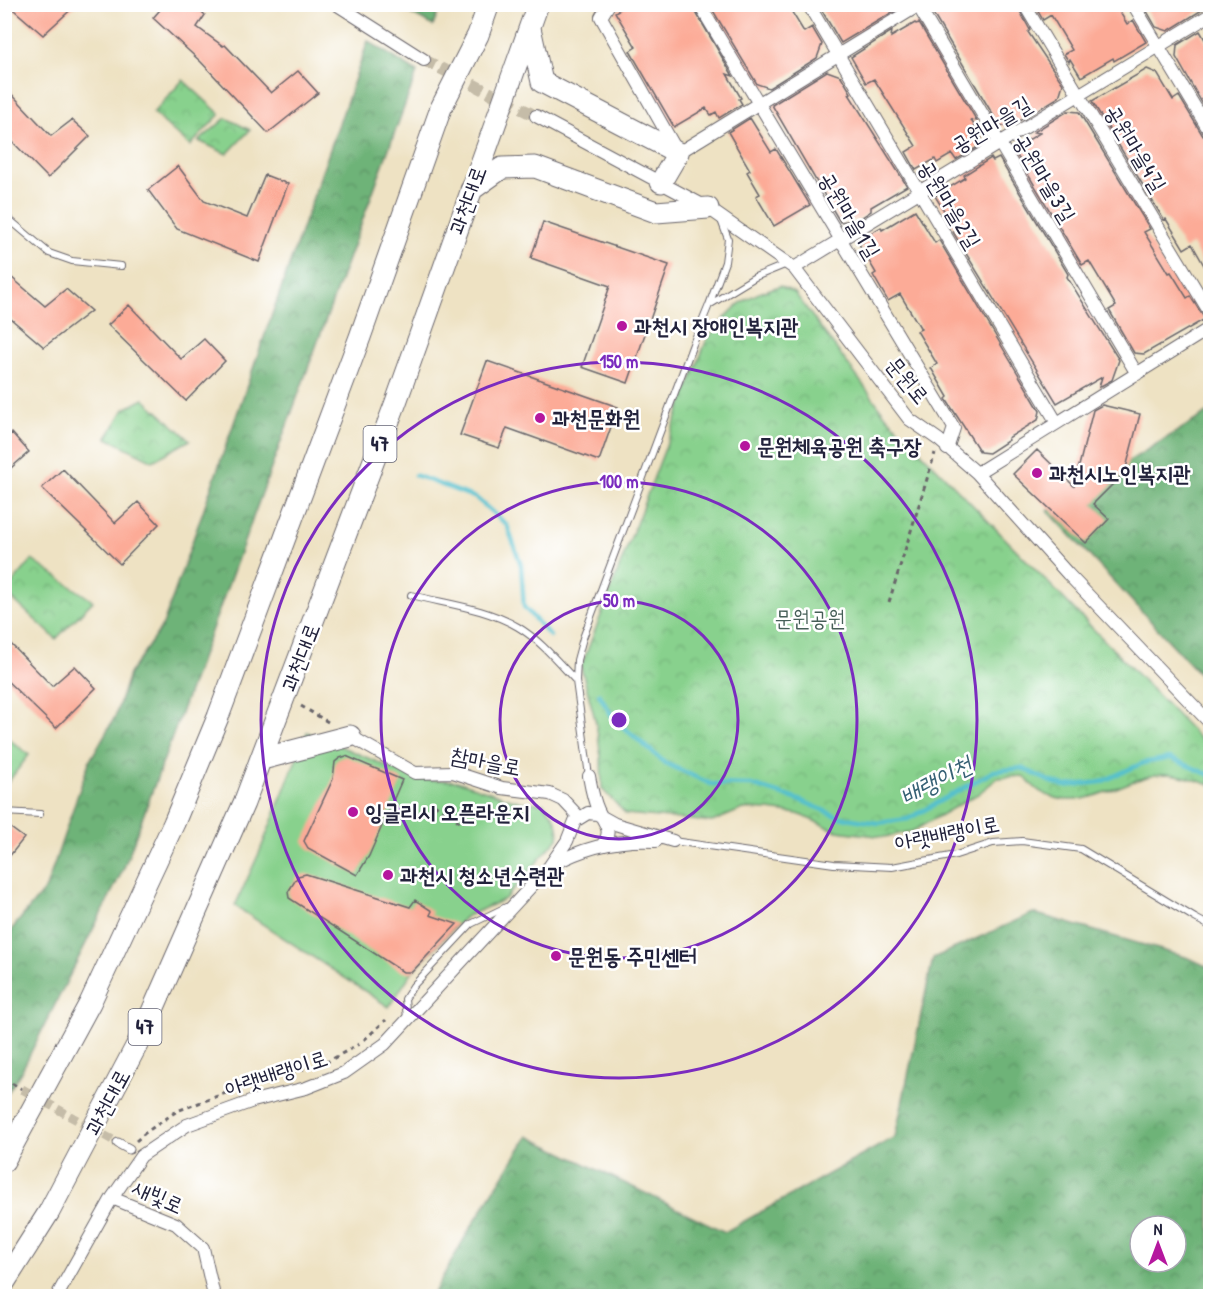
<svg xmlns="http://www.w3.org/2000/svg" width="1215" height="1301" viewBox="0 0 1215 1301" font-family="'Patrick Hand','Poor Story',sans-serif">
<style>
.forest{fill:url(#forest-crowns);stroke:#486a5a;stroke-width:1.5;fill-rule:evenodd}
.park{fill:url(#park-crowns);stroke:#557a64;stroke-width:1.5}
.garden{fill:#88d18d;stroke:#557a64;stroke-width:1.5}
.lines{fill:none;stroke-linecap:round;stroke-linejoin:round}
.stream{stroke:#54c0cd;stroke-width:4.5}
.building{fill:#fcab97}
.pedestrian-tunnel{stroke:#c5bca8;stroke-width:9;stroke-dasharray:9 4.5;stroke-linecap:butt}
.minor-tunnel{stroke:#c5bca8;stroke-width:12;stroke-dasharray:12 6;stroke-linecap:butt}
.service-casing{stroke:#69656b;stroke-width:8}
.pedestrian-casing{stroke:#69656b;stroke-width:11}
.minor-casing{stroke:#69656b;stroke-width:14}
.trunk-casing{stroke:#69656b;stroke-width:23}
.path{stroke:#69656b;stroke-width:3;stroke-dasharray:4.5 4.5;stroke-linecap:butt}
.service{stroke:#fff;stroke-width:6}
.pedestrian{stroke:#fff;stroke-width:9}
.minor{stroke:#fff;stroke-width:12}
.trunk{stroke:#fff;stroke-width:21}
.ring{fill:none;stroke:#7b2cbf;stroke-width:3}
.poi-dot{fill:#b5179e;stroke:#fff;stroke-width:2}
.labels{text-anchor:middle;stroke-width:5;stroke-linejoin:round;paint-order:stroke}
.shield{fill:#fff;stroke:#646476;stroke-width:1.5}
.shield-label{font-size:21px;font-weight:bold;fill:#22223b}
.street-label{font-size:22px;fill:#22223b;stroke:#fff}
.poi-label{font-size:22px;font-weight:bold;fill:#22223b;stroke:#fff;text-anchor:start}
.park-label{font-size:22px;fill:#465f58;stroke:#fff}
.water-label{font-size:24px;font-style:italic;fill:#366175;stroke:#fff}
.centre{fill:#7b2cbf;stroke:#fff;stroke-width:3}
.ring-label{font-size:18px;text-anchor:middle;font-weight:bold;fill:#7b2cbf;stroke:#fff;stroke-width:5;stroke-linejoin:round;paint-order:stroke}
</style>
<defs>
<pattern id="forest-crowns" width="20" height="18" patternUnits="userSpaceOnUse" patternTransform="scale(1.5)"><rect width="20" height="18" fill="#6eb378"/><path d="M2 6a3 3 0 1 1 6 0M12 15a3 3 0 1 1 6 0" fill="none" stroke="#5a9164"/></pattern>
<pattern id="park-crowns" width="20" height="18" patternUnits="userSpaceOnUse" patternTransform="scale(1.5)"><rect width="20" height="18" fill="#88d18d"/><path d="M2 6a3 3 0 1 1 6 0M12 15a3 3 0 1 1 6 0" fill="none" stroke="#75b37b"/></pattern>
</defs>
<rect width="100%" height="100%" fill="#fff"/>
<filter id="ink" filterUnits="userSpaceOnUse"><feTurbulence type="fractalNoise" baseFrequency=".0167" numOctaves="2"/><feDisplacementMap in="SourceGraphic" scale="12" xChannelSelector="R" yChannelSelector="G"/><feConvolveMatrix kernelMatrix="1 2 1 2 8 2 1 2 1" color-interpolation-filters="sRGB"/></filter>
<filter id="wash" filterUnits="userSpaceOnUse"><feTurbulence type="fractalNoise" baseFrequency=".008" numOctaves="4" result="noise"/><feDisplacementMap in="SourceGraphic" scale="24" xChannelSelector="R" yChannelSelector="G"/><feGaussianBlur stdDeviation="1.35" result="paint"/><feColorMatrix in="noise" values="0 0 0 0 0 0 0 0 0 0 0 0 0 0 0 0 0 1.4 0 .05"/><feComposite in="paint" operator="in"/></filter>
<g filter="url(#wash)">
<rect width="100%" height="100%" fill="#eee2c3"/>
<path class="forest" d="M395,5H441L433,26Z
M368,41L417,72L124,868L21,1072L5,1097L4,984L7,979L11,930L46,888L89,762L115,717L129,674L163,625Z
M1210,411V685L1048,511Z
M1033,913L1189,958L1210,968V1296H432L468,1232L528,1136L725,1232L895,1137L933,958ZM1140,1226H1176V1262H1140Z"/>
<path class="park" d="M183,80L220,114L190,146L153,113Z
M226,118L250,130L227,154L199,141Z
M780,286L795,293L887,417L1210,749V785C1197,780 1180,774 1165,774C1123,776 1084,817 1041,792C1034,788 1029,781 1023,776L998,778L978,794L913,831L885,837L837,831L798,814L768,810L743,809L712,822L626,814L602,789L601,757L596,723L581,667L707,339C733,308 740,297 780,286Z
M144,399L190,440L153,461L107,438L124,409Z
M32,560L93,601L56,639L5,592Z"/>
<path class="garden" d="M307,732L417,779L457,781L504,797L522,802L543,803C553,814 561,823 558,838L505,899L465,917L454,928L412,972L389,1007L235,906L260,851Z
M5,736L29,755L5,786Z"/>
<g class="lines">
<path class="stream" d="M415,475L476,498L507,525L521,565L524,607L550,636
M599,694L614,719L665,763L711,784L752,785L802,801L839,817L878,823L908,819L994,771L1022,768L1049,781L1065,786L1101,782L1143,763L1170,758L1210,775"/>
</g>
<g id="blocks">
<path class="building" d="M7,4H77L43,35Z
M165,4H194L205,15L197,27L223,46L225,45L271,93L298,71L318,93L268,133L201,62L153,18Z
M628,4H691L733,76L727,74L741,98L739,99L742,104L719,118L716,112L711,115L706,108L674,127L630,51L636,47L615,12Z
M709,4H787L804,32L812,27L822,44L817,58L769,88L757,84Z
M818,4H897L896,10L841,43Z
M949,4H1016L1030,30L1028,32L1063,84L1059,97L1009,127L999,125L933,14Z
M1034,4H1115L1127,24L1133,20L1146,42L1114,61L1113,58L1081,77L1070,59L1069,62L1064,54L1072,50L1051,15L1043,20Z
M1143,4H1210V5L1168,31L1156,27Z
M915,23L916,24L919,23L977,121L971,120L982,139L980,140L983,144L956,160L952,154L937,163L935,159L916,170L906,152L916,146L874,79L866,83L851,57L892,31L891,37Z
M1200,31L1210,48V117L1176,57L1177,45Z
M1147,69L1157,73L1173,100L1179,96L1203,136L1210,140V276L1192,244L1184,249L1166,219L1164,220L1092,101Z
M827,71L841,76L851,93L849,94L907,186L871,207V211L859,219L840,222L772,105Z
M4,86L51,136L72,120L90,136L48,178L4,133Z
M1068,111L1079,112L1150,229L1144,232L1169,273L1171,272L1187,298L1190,296L1205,319L1144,354L1134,353L1109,310L1116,306L1089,261L1082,265L1013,149L1040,133L1034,132Z
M750,118L771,152L776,149L810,205L774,226L756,196L760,194L747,172L750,170L728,132Z
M991,158L993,161L999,158L1068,274L1067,277L1119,360L1112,380L1099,387L1102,377L1057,403L953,232L956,230L935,196L965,178L964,175Z
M178,166L204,201L247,218L265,175L288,184L259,262L177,229L148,190Z
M915,210L935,243L939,240L1040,411L1038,420L1008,438L1009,440L989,453L980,452L946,399L948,397L931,368L937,364L917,331L921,329L900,294L888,301L873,275L876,273L859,244L864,241L862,238L881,227L882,230Z
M543,222L669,265L628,383L582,367L610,286L531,258Z
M4,271L45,306L66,289L91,311L44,347L4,313Z
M129,305L181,359L204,339L225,361L186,401L108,325Z
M487,361L618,407L599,461L507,428L499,448L460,435Z
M1102,405L1140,414L1125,472L1093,504L1109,519L1086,543L1013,474L1037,450L1074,486L1093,410Z
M12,433L29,452L4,474V440Z
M63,469L115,523L138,502L159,524L120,564L42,488Z
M4,637L52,686L75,666L96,688L56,728L4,678Z
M346,756L402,780L369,856L357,875L308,848L304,841L333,779L335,762L340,758Z
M4,823L24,838L4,863Z
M306,874L410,907L415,900L432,911L430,915L457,924L412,972H403L289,898L288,892L298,876Z"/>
</g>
</g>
<g filter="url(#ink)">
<use href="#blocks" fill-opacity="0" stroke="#69656b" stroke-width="1.5"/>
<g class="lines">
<path class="pedestrian-tunnel" d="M22,1089L118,1143"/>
<path class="minor-tunnel" d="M424,60L536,116"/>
<defs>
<path id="service" d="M4,215L49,253L72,261L121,266
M709,305L725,262L728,239L721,220
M411,595C446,604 486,608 518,627C540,640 558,662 576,681
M589,776L576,681L577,660L583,638L693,344L709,305L755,277L787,264
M4,812L40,814
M673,841L834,864L892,867L956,855L993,843L1022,841L1081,849L1195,918L1210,926
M407,1018L405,999L413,986L471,924L506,907"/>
<path id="pedestrian" d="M118,1143L129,1149"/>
<path id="minor" d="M336,4L424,60
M609,4L601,17L678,153L921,4
M699,4L954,428L947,449
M808,4L1057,423
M917,4L1137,374
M1024,4L1210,313
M1133,4L1210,132
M536,116L708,208L794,268L909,419L939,440L977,473L1068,574L1210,723
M794,268L1210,15
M977,473L1210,328
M350,736L415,773L453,772L502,788L550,794L563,800L579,817
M589,776C591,787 593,799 598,810C604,823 614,831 602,845
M552,865C584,847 620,839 656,841
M112,1198L176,1224L203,1248L214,1296
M57,1296L112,1198L141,1156L187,1125L253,1101L306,1088L344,1073L385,1044L549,867L567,841L575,821L588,813L597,814L615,824L673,841"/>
<path id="trunk" d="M530,28L542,82L678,153L661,182
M471,190L502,168L535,167L656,212L708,208
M262,759L350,736
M4,1161L90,1003L174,823L218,717L360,337L441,108L478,35L489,4
M4,1283L49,1212L140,1039L244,803L396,402L538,4"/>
</defs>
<use href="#service" class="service-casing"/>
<use href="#pedestrian" class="pedestrian-casing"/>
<use href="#minor" class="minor-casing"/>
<use href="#trunk" class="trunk-casing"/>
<path class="path" d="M889,602L935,453
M301,706L328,722
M434,804L460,822
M364,1040L386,1020
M4,1079L22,1089
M136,1141L145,1133L177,1111L237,1089L327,1062L359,1044"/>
<use href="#service" class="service"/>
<use href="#pedestrian" class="pedestrian"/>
<use href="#minor" class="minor"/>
<use href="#trunk" class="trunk"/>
</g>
</g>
<g class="ring">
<circle cx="619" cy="720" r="119"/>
<circle cx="619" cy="720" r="238"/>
<circle cx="619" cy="720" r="358"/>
</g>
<g class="poi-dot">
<circle cx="622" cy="326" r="6"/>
<circle cx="540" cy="418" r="6"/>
<circle cx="745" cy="446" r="6"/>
<circle cx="1037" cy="473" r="6"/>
<circle cx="353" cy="812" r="6"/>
<circle cx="388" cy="875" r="6"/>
<circle cx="556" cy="956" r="6"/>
</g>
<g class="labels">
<g class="shield">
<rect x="363.5" y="426" width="33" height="36" rx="4.5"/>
<rect x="128.5" y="1009" width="33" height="36" rx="4.5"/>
</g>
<g class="shield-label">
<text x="380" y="451">47</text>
<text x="145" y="1034">47</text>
</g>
<g class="street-label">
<text transform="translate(991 124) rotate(-31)" y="8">공원마을길</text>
<text transform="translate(1136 148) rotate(59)" y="8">공원마을4길</text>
<text transform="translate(1045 178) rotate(59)" y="8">공원마을3길</text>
<text transform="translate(467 200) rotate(-70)" y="8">과천대로</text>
<text transform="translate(950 204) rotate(59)" y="8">공원마을2길</text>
<text transform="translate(850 215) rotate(59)" y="8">공원마을1길</text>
<text transform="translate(908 380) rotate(51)" y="8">문원로</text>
<text transform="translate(300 657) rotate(-69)" y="8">과천대로</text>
<text transform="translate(486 761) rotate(11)" y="8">참마을로</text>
<text transform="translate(947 833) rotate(-11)" y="8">아랫배랭이로</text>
<text transform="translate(276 1073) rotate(-18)" y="8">아랫배랭이로</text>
<text transform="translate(107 1102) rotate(-62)" y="8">과천대로</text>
<text transform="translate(158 1196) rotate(24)" y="8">새빛로</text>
</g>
<g class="poi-label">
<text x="634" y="334">과천시 장애인복지관</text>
<text x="552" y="426">과천문화원</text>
<text x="757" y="454">문원체육공원 축구장</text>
<text x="1049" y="481">과천시노인복지관</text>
<text x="365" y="820">잉글리시 오픈라운지</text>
<text x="400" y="883">과천시 청소년수련관</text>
<text x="568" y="964">문원동 주민센터</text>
</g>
<g class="park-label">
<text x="810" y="626">문원공원</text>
</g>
<g class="water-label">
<text transform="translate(936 781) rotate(-28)" y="8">배랭이천</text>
</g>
</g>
<circle cx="619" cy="720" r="9" class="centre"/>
<g class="ring-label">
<text x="619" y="368">150 m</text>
<text x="619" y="488">100 m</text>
<text x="619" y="607">50 m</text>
</g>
<rect width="1215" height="1301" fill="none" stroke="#fff" stroke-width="24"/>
<g transform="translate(1158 1244)"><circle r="28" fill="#ffffff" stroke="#a7a7b1" stroke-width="1.5"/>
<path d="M0-4.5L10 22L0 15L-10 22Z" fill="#b5179e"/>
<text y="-9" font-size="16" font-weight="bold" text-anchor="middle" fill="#22223b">N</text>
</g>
</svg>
